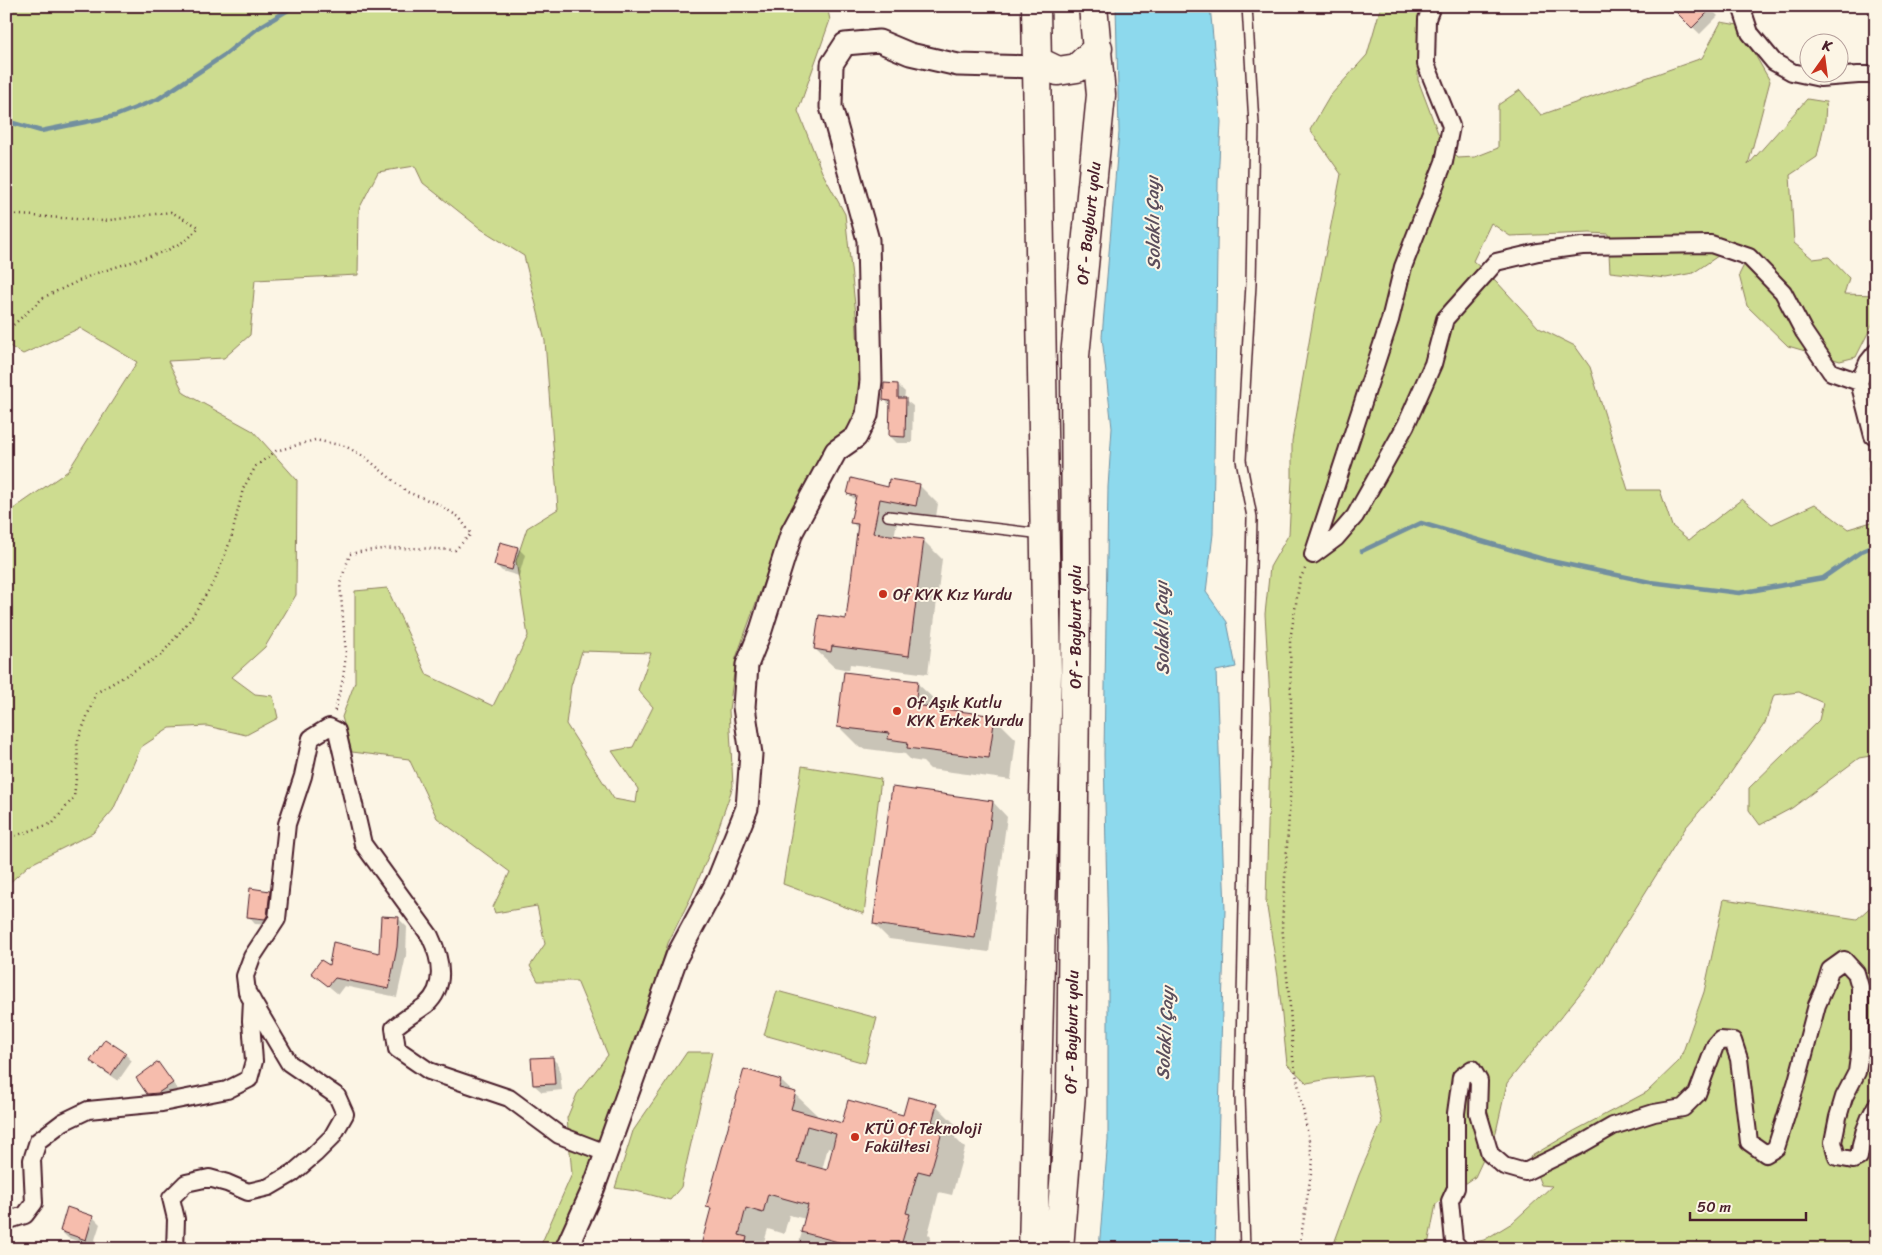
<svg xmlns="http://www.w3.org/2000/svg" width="1882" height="1255" viewBox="0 0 1882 1255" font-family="Sriracha,sans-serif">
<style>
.green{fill:#cddc90;stroke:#8c7e5e;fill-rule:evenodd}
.water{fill:#8dd9ed;stroke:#728f9f}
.shadow{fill:#0003;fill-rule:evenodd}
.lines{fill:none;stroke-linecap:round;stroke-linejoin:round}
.stream{stroke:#728f9f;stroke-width:4.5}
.building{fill:#f6bdad;stroke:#4a1f2b;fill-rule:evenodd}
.service-casing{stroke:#4a1f2b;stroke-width:12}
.minor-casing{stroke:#4a1f2b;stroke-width:20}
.tertiary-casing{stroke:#4a1f2b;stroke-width:25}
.trunk-casing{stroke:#4a1f2b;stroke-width:31}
.path{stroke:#4a1f2b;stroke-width:2.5;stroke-dasharray:1 4;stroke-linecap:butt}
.service{stroke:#fcf5e5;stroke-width:9}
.minor{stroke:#fcf5e5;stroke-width:16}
.tertiary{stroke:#fcf5e5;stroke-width:21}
.trunk{stroke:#fcf5e5;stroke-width:28}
.poi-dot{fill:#c8321e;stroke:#fcf5e5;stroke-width:2}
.labels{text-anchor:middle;stroke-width:4;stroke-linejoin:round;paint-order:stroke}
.street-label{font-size:16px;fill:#4a1f2b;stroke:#fcf5e5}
.poi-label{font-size:16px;fill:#4a1f2b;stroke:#fcf5e5;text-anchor:start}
.water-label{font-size:18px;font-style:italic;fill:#5b4e5c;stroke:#fcf5e5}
</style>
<rect width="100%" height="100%" fill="#fcf5e5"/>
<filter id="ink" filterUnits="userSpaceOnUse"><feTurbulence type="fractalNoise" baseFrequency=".02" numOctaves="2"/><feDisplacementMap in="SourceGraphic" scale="10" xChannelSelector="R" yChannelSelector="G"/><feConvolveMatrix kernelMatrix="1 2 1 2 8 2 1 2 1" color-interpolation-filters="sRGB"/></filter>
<g filter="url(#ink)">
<path class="green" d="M6,6H827L830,20L798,111L822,172L845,214L856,314L860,389L851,424L823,451L778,542L736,658L729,710L733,786L710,852L691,897L668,943L646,1016L589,1177L554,1249H539L572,1174L567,1118L577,1094L608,1055L577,981H538L530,966L545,944L537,906L495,913L493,907L510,872L437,818L409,759L352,752L342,717L355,682V591L387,588L427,675L493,706L528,636L516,561L527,528L558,509L545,341L524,256L481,229L423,183L415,166L378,172L359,209L358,275L255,280L250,335L224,358L168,361L184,393L253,431L297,480L296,595L265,647L232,677L255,694L273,696L278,718L246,735L207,726L170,728L141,747L113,810L93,833L29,865L6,886V514L68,471L137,362L80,328L23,354L6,344ZM582,651L651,653L638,690L653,707L633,747L612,751L638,789L636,803L614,799L566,724L571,686Z
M1381,6H1422L1418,16V80L1438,133L1458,158L1475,157L1498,148V105L1520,90L1541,115L1702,58L1721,22L1738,25L1770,81L1748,165L1807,99L1826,102L1825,121L1817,157L1790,175L1794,243L1813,259L1829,257L1849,278L1844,294L1876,295V321L1873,323L1856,357L1840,361L1788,346L1747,306L1739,275L1751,251L1734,245L1693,273L1666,278L1610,272L1608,234L1590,233L1510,236L1491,223L1473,261L1496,281L1539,328L1575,346L1590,367L1628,490H1660L1672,526L1689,540L1742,499L1772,524L1815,504L1848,529L1875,521L1868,467L1876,462V755L1859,758L1792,808L1760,825L1749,810V788L1819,720L1823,703L1799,692L1774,695L1765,723L1723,784L1686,827L1591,980L1507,1083L1496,1132L1475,1177L1436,1204L1428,1245L1441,1249H1332L1359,1175L1382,1122L1371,1075L1329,1079L1307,1083L1287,1064L1278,977L1266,901L1271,716L1265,614L1270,567L1289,534L1292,479V441L1316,302L1341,174L1310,130L1330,96L1367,55Z
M802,766L881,779L864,914L783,884Z
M1724,899L1857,919L1876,902V1249H1441L1484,1240L1512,1223L1552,1186L1541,1185L1530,1157L1574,1131L1647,1092L1680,1060L1704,992Z
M777,991L877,1018L865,1063L764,1035Z
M687,1052H712L681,1187L670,1200L636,1191L615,1188L633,1131Z"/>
<path class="water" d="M1116,6H1210L1221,122L1218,182L1213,534L1206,592L1227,622L1236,667L1216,671L1225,910L1215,1249H1099L1108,1140V945L1104,754L1108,487L1112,428L1102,337L1119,132Z"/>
<path class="shadow" d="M1671,6H1708L1718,16L1700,34Z
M898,385L905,392L904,399L913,406L912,443H897L890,436L891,406L885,400Z
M920,486L938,504L935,523L898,517L894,537L924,541L942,559L928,674L850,664L849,670L834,667L815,649L847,620L858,529L852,522L856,501L848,493Z
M518,548L525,555L519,576L502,571L495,564Z
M917,683L939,704L938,710L994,717L1016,739L1011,780L930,769L923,762L911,760L905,754L860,748L838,726Z
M993,802L1007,817L989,952L889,939L874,924Z
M269,892L276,899L272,925L255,924L248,916Z
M398,918L407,927L406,956L397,997L344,986L338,994L313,973L380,955Z
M125,1054L132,1061L118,1081L99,1068L92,1061Z
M552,1058L559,1065L562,1090L542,1092L534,1085Z
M158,1064L179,1091L165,1100L156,1101L148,1094Z
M781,1081L817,1115L816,1117L843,1124L904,1117L936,1105L958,1127L955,1138L965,1148L952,1195L939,1192L928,1234L931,1237L927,1249H797L806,1219L789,1215L784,1234L768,1229L762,1249H702L712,1211L707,1206ZM828,1147L834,1149L828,1172L822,1170Z
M93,1217L100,1224L93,1246L68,1238L61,1231Z"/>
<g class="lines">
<path class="stream" d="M6,121L41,131L115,116L158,99L223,56L258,28L295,6
M1362,551L1421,523L1546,560L1650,582L1739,593L1823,578L1862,551L1876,545"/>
</g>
<path class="building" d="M1670,6H1714L1692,28Z
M884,383L898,384V398H906L905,437L889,436L890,401L883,400Z
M851,478L888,487L889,479L920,484L916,506L880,499L873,533L924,539L909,656L832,646L831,652L814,649L819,615L846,619L858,524L850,523L856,496L847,494Z
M500,542L518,547L512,570L494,565Z
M844,672L918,681L915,705L995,716L989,758L907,748L908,742L888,739L889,733L837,727Z
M892,787L993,801L975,938L873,924Z
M250,888L270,891L267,916L265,919L247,917Z
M381,916L399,917L397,947L389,989L335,978L328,986L311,973L321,960L329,965L333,942L379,953Z
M105,1039L126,1053L111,1075L90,1061Z
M553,1057L555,1084L533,1085L531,1058Z
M158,1062L173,1083L158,1093L147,1094L136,1078Z
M744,1069L781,1080L779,1088L796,1092L791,1109L842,1123L848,1100L903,1115L908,1097L937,1104L932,1122L944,1125L930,1174L918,1171L906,1213L910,1214L900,1249H856L857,1247L801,1232L808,1205L768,1194L763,1213L746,1208L739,1235L747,1237L744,1249H700L711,1208L706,1207ZM807,1126L836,1134L827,1170L797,1162Z
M67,1207L93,1216L86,1240L60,1231Z"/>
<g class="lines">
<defs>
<path id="service" d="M888,516L1042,534
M1245,1249L1240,1096L1252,517L1241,460L1251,284L1254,124L1247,6"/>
<path id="minor" d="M1432,6L1427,19L1426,64L1451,126L1444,162L1403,267L1390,320L1313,555L1336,538L1355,516L1406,425L1433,364L1445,319L1496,262L1538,252L1582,246L1711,244L1749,257L1783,292L1804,332L1831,372L1859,382L1868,362L1876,352
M1741,6L1750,33L1774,62L1792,72L1820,78L1858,75H1876
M1859,382L1873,436L1876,438
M6,1221L25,1215L34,1203L32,1160L38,1141L63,1122L88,1110L162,1103L227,1090L249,1079L254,1061L251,1021L252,1000
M175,1249L176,1219L171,1198L186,1183L209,1178L227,1183L248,1192L269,1187L293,1173L315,1154L332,1137L345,1114L337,1096L289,1063L247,992L245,976L252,957L277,919L287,824L303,776L311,738L329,727L337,731L363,844L430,936C441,959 447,986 426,1005C415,1013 404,1019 394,1028L397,1049L429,1071L509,1098L559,1135L606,1153
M1460,1249L1454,1242L1450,1201L1456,1188V1113L1461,1077L1472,1069L1479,1081L1478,1113L1490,1154L1504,1166L1525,1172L1578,1146L1613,1126L1654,1113L1683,1108L1697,1094L1715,1046L1720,1040L1733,1041L1739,1059L1749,1142L1766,1154L1776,1148L1797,1081L1817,1005L1824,989L1830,970L1844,960L1856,973L1860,987V1050L1857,1072L1844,1097L1838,1117L1833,1142L1837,1157L1853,1160L1859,1157C1861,1138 1866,1123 1876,1106"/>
<path id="tertiary" d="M566,1249L594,1187L677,956L718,880L747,808L751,754L744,707L747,665L761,630L792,532L836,451L856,437L867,415L871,381L868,240L831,107L832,64L845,44L879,41L910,54L958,65L1038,67"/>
<path id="trunk" d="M1037,61L1058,71L1077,68L1098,48
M1033,1249L1047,674L1036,6
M1059,1249L1071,1093L1076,592L1075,356L1101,95L1093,6"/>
</defs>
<use href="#service" class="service-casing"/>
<use href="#minor" class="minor-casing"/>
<use href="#tertiary" class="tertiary-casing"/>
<use href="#trunk" class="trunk-casing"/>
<path class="path" d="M6,214L103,221L171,212L199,227L188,239L166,251L94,274L44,297L10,328L6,335
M6,839L53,823L74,797L78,761L77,743L96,693L161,655L190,620L215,580L231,539L243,489L256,466L276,451L315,440L345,446L365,457L407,492L436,503L459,517L471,534L455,550C419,548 384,546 350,554L340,584L346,653L343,679L334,713
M1299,1249L1313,1161L1293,1058L1290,1007L1282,925L1292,767L1290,640L1300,579L1306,567"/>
<use href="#service" class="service"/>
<use href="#minor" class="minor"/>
<use href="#tertiary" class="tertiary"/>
<use href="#trunk" class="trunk"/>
</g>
</g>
<g class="poi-dot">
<circle cx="883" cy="594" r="5"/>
<circle cx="897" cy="711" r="5"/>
<circle cx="855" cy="1137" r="5"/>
</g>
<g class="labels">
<g class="street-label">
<text transform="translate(1088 223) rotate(-84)" y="6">Of - Bayburt yolu</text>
<text transform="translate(1075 627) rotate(-90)" y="6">Of - Bayburt yolu</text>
<text transform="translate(1071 1032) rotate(-89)" y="6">Of - Bayburt yolu</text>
</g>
<g class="poi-label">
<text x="893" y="600">Of KYK Kız Yurdu</text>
<text x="907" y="708">Of Aşık Kutlu<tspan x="907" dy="18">KYK Erkek Yurdu</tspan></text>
<text x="865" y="1134">KTÜ Of Teknoloji<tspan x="865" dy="18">Fakültesi</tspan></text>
</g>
<g class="water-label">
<text transform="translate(1153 223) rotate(-91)" y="6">Solaklı Çayı</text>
<text transform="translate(1162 628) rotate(-91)" y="6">Solaklı Çayı</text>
<text transform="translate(1165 1033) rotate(-87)" y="6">Solaklı Çayı</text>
</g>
</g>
<rect width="1882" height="1255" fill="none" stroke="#fcf5e5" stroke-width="25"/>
<rect x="12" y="12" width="1857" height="1230" fill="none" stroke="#4a1f2b" stroke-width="2" filter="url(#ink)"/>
<g transform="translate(1824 58) rotate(14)"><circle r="24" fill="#fcf5e5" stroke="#b59f9b"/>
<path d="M0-4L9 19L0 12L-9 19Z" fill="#c8321e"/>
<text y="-8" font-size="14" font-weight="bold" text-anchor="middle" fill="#4a1f2b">K</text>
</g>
<path d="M1690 1212v8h116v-8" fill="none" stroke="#4a1f2b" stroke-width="2.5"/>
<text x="1697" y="1212" font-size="15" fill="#4a1f2b" stroke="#fcf5e5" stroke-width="4" paint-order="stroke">50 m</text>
</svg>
